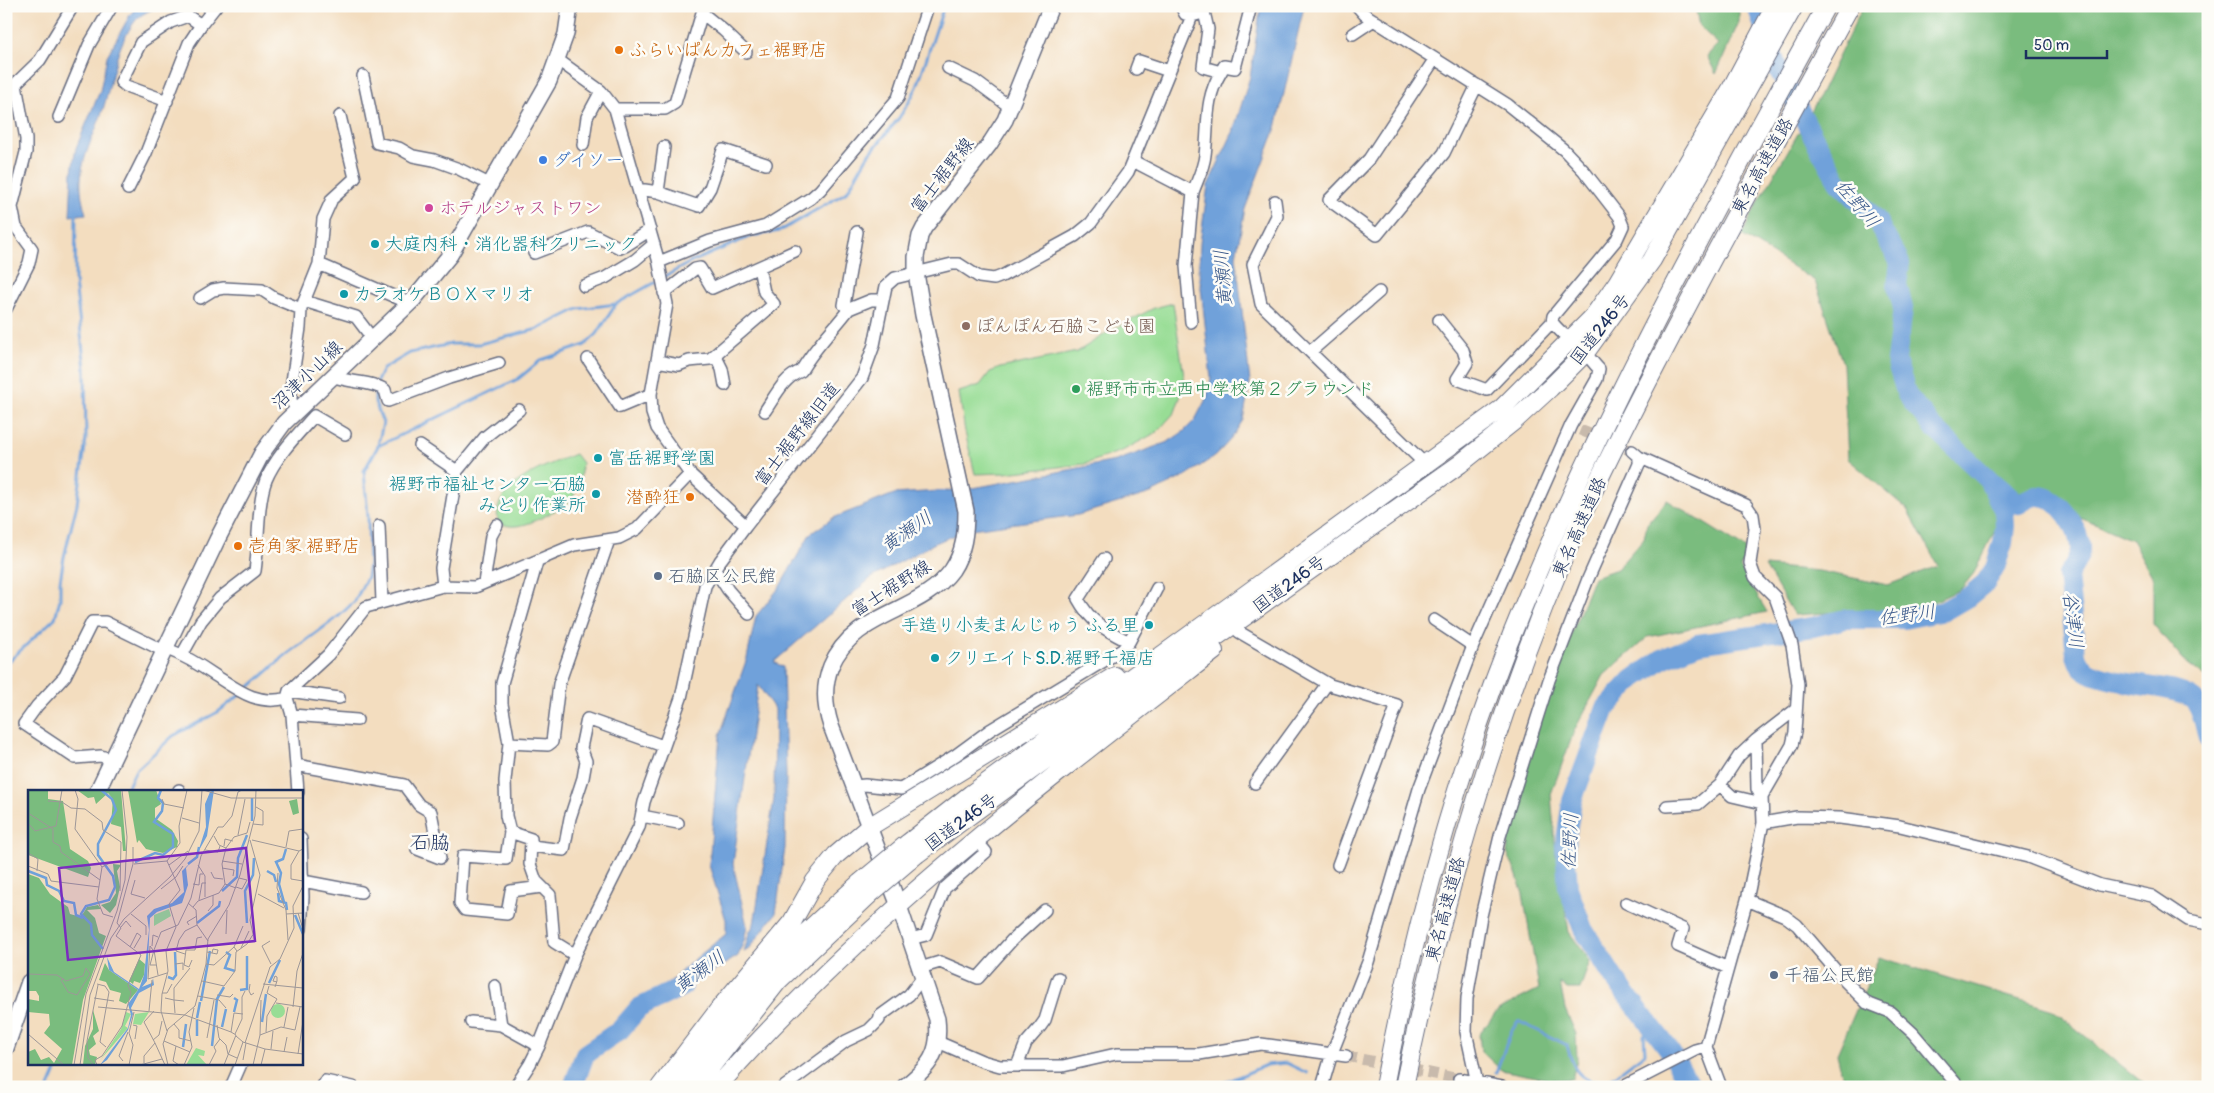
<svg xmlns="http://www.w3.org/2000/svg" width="2214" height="1093" viewBox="0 0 2214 1093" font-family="Pangolin,'Klee One',sans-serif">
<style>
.green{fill:#98dd95;stroke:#5a867a}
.forest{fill:#7abc7e;stroke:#4a766e}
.water{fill:#6fa1da;stroke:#45689c}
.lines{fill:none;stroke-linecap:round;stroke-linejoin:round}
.stream{stroke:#6fa1da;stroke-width:3}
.river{stroke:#6fa1da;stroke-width:20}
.minor-tunnel{stroke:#c8baac;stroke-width:11;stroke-dasharray:11 5.5;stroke-linecap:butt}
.minor-casing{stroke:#676c80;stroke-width:14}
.major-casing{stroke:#676c80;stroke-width:18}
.highway-casing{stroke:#676c80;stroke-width:20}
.minor{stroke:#fff;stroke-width:11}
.major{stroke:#fff;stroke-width:15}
.highway{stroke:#fff;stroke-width:18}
.highway-bridge-casing{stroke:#676c80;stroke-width:20;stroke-linecap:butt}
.highway-bridge{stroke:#fff;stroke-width:18}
.food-dot{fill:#e8710a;stroke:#fdfcf7;stroke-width:2}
.shop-dot{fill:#3f7fe0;stroke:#fdfcf7;stroke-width:2}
.hotel-dot{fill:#d1479c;stroke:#fdfcf7;stroke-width:2}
.culture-dot{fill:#0f9aa8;stroke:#fdfcf7;stroke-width:2}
.education-dot{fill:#8d6e63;stroke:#fdfcf7;stroke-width:2}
.leisure-dot{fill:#2e9e5b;stroke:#fdfcf7;stroke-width:2}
.service-dot{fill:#5c6f8a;stroke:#fdfcf7;stroke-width:2}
.labels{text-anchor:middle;stroke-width:5;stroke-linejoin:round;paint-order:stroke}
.food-label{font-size:18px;fill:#c56008;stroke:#fdfcf7;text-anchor:start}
.shop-label{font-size:18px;fill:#366cbe;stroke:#fdfcf7;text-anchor:start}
.street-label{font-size:18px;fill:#1b2f5e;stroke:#fdfcf7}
.hotel-label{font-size:18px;fill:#b23c85;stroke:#fdfcf7;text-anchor:start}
.culture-label{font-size:18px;fill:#0d838f;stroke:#fdfcf7;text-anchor:start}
.education-label{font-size:18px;fill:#785e54;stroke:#fdfcf7;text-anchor:start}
.leisure-label{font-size:18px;fill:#27864d;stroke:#fdfcf7;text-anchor:start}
.service-label{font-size:18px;fill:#4e5e75;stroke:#fdfcf7;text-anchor:start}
.water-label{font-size:19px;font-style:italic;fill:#385789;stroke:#fdfcf7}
.quarter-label{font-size:20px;fill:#1b2f5e;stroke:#fdfcf7}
.inset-river{fill:none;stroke:#6fa1da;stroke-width:2.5}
.inset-road{fill:none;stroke:#9d9798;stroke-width:1}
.view{fill:#7b2cbf;fill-opacity:0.15;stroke:#7b2cbf;stroke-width:2.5}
.inset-edge{fill:none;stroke:#1b2f5e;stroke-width:2.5}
</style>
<rect width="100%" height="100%" fill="#fdfcf7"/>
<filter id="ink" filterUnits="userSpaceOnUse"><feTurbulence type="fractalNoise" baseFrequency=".02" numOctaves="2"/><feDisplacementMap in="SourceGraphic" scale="10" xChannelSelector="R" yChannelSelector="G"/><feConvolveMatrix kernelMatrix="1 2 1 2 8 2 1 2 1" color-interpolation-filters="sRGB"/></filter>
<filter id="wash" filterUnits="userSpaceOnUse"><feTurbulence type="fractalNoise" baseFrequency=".0096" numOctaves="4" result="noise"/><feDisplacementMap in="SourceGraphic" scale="20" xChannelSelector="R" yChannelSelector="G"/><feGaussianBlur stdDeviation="1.12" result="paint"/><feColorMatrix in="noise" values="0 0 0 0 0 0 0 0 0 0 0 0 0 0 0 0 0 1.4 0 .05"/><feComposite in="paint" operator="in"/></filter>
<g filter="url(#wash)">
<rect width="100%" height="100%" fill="#f3ddbf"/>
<path class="green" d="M1173,303L1185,383L1175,412L1157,432L1124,450L1085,464L1005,473L975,474L965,432L959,392L980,385L990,372L1000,368L1077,352L1110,331L1154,308Z
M575,454L582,463L580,480L572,500C554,511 519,536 498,522C491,483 547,466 575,454Z"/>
<path class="forest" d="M1695,6H1739V22L1716,74L1707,56L1718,44L1699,26Z
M1863,6H2208V679L2183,660L2153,624V578L2132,540L2015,490L1974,573L1961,589L1923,607L1794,615L1765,566L1819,571L1888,585L1938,566L1907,509L1848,459L1843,364L1815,281L1742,235L1756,206L1818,99Z
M1667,500L1749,551L1740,567L1767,612L1648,637L1604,675L1575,729L1551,794L1556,854L1569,932L1590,961L1580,989H1567L1560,983L1565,1009L1576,1034L1577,1059L1572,1079L1552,1080L1501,1070L1481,1051L1479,1035L1498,1010L1539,989L1523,894L1515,870L1507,853L1513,801L1558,667L1594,577L1617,569L1644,538L1647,524Z
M1879,957L2053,1010L2148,1087H1845L1837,1054Z"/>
<path class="water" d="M137,6H159C151,10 141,14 136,20C117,44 114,71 106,99C95,142 70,166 86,214L70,216L72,171L76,148L100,91L107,56L130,15Z
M1261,6H1304L1276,128L1245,209L1236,256L1250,382L1243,420L1231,439L1215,456L1187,475L1151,493L1078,515L971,529L935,543L871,578L774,662L783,667L786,775L785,848L776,913L749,949L744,952L749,933L754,924L774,799L775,710L758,685L733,864L747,926L744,941L738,956L711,973L661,1001L658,993L689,964L726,934V920L709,865L720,735L747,658L756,616L779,588L810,534L833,518L894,494L968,489L1116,461L1168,442L1183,432L1195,420L1207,397L1211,378L1199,270L1200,243L1208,185L1233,132L1250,77Z"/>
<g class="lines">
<path class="stream" d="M376,383L383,369L410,353L451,344H479L538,329L578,309L616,304
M375,389V402L383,423L378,445
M6,664L55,618L60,599V581L64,557L77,504L86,439L85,369L75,282L76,212
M246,690L285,656L339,616L355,601L367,577L369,564L368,517L364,471L378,446L518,379L541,360L585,345L597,334L616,304L689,263L751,236L780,231L847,192L867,157L899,118L909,102L917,87L944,6
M129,792L128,786L136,770L173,736L218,712L241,694
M1496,1072L1511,1032L1518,1021L1567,1045C1573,1069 1577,1079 1603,1085L1645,1053L1644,1035L1654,1029
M49,1087L59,1064
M1215,1087L1266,1065L1286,1063L1307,1073"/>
<path class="river" d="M1994,483L2019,504C2024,501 2031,496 2037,496C2059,495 2081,530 2080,550C2079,560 2073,566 2068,575L2076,655C2077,658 2078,662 2080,665C2097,688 2182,682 2196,702C2203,712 2205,727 2208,739
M573,1087L585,1054L620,1030L639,1008L683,986
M1691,1087L1668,1048L1614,978L1583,929L1568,888L1565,846L1572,801L1606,708L1632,680L1662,659L1698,644L1813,627L1845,619H1904L1944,611L1968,597L1985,583L1995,568L2003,543L2005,526L2004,511L1988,479L1932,426L1907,395L1896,360L1903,308L1897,284L1900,263L1876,219L1838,181L1815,140L1776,65L1757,6"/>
</g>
</g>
<g filter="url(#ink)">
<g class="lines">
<path class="minor-tunnel" d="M1580,430L1632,451
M1346,1056L1459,1079"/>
<defs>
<path id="minor" d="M1181,6L1185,14L1192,16L1199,14
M1204,12L1208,29L1203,67L1221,72L1224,66L1235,68L1251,6
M702,13L723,30L746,52
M1353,34L1374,20
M558,60L601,91L615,109L658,259L667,304L651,394L652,413L657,428L690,474L746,526
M1434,60L1369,159L1329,200L1377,235L1444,153L1477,85
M948,68L975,81L1010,107
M1136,69L1139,61L1169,71
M363,76L377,143L399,148L413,156L434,160L459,169L491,185
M6,93L40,60L73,6
M167,101L126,86L121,82L141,42L171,22L188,16L201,25
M615,109H665L675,103L704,6
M59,117L89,45L112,6
M583,145L587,117L601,91
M1133,161L1193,192C1197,181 1204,167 1205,155C1209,124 1204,100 1221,72
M128,189L146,153L189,43L201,25L216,6
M638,189L658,192L699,206L710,188L723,150L766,164
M658,192L664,147
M1275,201L1277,216L1253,264L1261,304L1426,465
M857,232L844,305L849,309L871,300H882
M534,253L588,232L620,248L625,246L650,230
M659,262L710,241L766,226L811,198L820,190L898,98L928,6
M319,264L409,303
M584,286L605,278L635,260L654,244
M664,293L695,269L700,268L712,288L795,251
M200,298L213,290L224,288L262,290L274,298L301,309
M304,301L356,317L372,338
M6,309L29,263L32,249L16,227L12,207L26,152V139L16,85
M1439,320L1463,350L1467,363L1457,379L1487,390L1552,322
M1191,322L1186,266L1193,192
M1310,352L1379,292
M715,355L722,369L725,385
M588,359L620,407L651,394
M657,361L679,365L689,361L710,359L774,304L764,292L759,268
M332,376C349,383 372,381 385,390L388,401L449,378L499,363
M297,409L291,401V388L300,328L301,309L319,264L323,219L332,199L355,178L340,116
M765,411C776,395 783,378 801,371C814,348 833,330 849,309
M420,446L457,471
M1632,451L1639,457L1746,505L1753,515L1755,529L1750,563L1755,577L1775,597L1792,645L1798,684L1795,732L1792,745L1762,797L1763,823L1747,900L1706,1047L1721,1087
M379,526L382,602
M1104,559L1078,599C1091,623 1106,630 1129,642
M537,562L502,683V704L509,743L505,781L506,816L510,832L531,839L530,864L536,881L550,895L554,942L575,955
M715,570L728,590L749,614
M484,583L491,536L497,525
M443,586L441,568L457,471L485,437L519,410
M1434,620L1473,646
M1239,632L1330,685L1397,705L1338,865
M165,648C183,655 200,665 216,676C239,691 258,706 287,698L289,691L328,655L366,607L443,586L475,587L574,545L619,538L637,529L690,474
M182,655L201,621L220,598L255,571C259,544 257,504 266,480C276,456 297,435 314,416L345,434
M289,691L339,698
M287,698L292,715L298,792
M292,715L357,720
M1756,740L1757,789L1762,797
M509,743L548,745L552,742L559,684L609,540
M112,760L101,756L75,758L24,724L37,706L65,676L92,622H105L164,651
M296,765L404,785L419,805L431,812L440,858
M1255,783L1327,684
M1720,785L1732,796L1762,803
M855,786L865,785L901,789L956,755L990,730L1122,650L1129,642L1157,588
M179,792V790
M1667,806L1698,804L1720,785L1739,756L1756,740L1795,710
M642,816L678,823
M1763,823L1797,817L1840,818L1900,826L2028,857L2100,885L2152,896L2188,920L2208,924
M510,832L506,859L463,856L460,903L465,910L507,914L511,891L542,887
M301,839L303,897L301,929
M531,846L564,850L570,818L583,778L586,761L581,748L587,719L663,746
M417,849L440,858
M303,881L361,892
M1747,900L1785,916L1797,925L1845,981L1867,1003L1890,1012L1913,1033L1959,1087
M1626,903L1683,929L1678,946L1728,968
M910,939L926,935L945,888L986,852L975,839
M920,968L940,962L978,978L1012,940L1045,910
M495,986L501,1025
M471,1022L501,1025L539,1046
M938,1042L982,1061L1000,1066H1063L1116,1054H1199L1261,1044L1346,1056
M1017,1066L1026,1043L1040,1027L1045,1020L1058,978
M1459,1079L1502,1087
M231,1087L241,1064
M321,1087L325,1081L353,1087
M515,1087L530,1064L539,1046L575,955L639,827L644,802L681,698L705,586L720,561L746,526L862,378L874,345L886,286L895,278L952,264H959L979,277L994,279L1002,276L1075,236L1091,223L1128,172L1192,16
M784,1087L846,1041L869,1030L879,1020L880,1016L909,995L923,977
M1322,1087L1332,1053L1368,962L1419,789L1473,646L1571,425L1597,379L1599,369C1594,364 1590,358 1585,353C1574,342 1562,335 1552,322L1553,316L1617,239L1623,226L1619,216L1584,171L1564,150L1508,105L1364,14L1357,6
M1476,1087L1477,1083L1466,1032L1467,998L1481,916L1500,836L1549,680L1588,579L1639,464V457
M1623,1087L1695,1050L1706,1047"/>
<path id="major" d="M97,792L217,540L262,453L284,423L414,299L450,255L549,81L566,34L570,6
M6,1048L29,982
M904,1087C929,1067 941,1054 937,1019L899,906L831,726C824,705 823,686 831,666C854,611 920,614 952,570C964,552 966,532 966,511L923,315L916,273V257L920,236L924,228L989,145L1005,120L1051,6"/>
<path id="highway" d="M907,844L971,794L1501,409L1593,317L1617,283L1731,89L1775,6
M917,854L1124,702L1460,464L1514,421L1550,388L1585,353L1652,260L1794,6
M660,1087L720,1008L792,922L815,881L836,855L869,827L1115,676
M677,1087C706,1048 735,1010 767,973C795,941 828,912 860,883
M695,1087L778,981L870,894
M717,1087C863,920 1040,786 1214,651
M1384,1087C1416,917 1463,749 1530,590C1614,388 1721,197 1826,6
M1404,1087C1444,890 1501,697 1583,513C1610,454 1640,396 1670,339C1728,227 1789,117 1850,6"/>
</defs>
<use href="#minor" class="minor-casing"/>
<use href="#major" class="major-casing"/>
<use href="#highway" class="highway-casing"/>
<use href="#minor" class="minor"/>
<use href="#major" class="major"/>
<use href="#highway" class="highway"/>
<defs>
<path id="highway-bridge" d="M860,883L907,844
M870,894L917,854"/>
</defs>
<use href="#highway-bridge" class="highway-bridge-casing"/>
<use href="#highway-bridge" class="highway-bridge"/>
</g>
</g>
<g class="food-dot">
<circle cx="619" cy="50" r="5"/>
<circle cx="690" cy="497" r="5"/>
<circle cx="238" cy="546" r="5"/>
</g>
<circle class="shop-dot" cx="543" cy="160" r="5"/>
<circle class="hotel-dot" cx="429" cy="208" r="5"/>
<g class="culture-dot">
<circle cx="375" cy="244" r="5"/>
<circle cx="344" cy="294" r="5"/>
<circle cx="598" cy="458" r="5"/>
<circle cx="596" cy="494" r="5"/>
<circle cx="1149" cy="625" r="5"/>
<circle cx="935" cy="658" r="5"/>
</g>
<circle class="education-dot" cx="966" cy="326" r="5"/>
<circle class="leisure-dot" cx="1076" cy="389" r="5"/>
<g class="service-dot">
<circle cx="658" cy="576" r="5"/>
<circle cx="1774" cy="975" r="5"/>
</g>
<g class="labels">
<g class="food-label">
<text x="629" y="56">ふらいぱんカフェ裾野店</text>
<text x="680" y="503" text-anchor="end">潜酔狂</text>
<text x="248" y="552">壱角家 裾野店</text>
</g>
<g class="shop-label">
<text x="553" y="166">ダイソー</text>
</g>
<g class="street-label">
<text transform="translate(1762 166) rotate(-61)" y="6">東名高速道路</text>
<text transform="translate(942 175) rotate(-52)" y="6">富士裾野線</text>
<text transform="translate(1600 329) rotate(-52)" y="6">国道246号</text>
<text transform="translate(307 375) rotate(-44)" y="6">沼津小山線</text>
<text transform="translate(797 434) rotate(-52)" y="6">富士裾野線旧道</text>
<text transform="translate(1579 527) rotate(-66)" y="6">東名高速道路</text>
<text transform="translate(1289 584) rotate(-36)" y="6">国道246号</text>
<text transform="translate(891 588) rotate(-32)" y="6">富士裾野線</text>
<text transform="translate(961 822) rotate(-36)" y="6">国道246号</text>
<text transform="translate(1445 909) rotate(-75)" y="6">東名高速道路</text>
</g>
<g class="hotel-label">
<text x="439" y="214">ホテルジャストワン</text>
</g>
<g class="culture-label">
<text x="385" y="250">大庭内科・消化器科クリニック</text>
<text x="354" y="300">カラオケＢＯＸマリオ</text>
<text x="608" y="464">富岳裾野学園</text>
<text x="586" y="490" text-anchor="end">裾野市福祉センター石脇<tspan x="586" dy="21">みどり作業所</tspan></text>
<text x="1139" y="631" text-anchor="end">手造り小麦まんじゅう ふる里</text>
<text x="945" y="664">クリエイトS.D.裾野千福店</text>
</g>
<g class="education-label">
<text x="976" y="332">ぽんぽん石脇こども園</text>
</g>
<g class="leisure-label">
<text x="1086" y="395">裾野市市立西中学校第２グラウンド</text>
</g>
<g class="service-label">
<text x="668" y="582">石脇区公民館</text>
<text x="1784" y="981">千福公民館</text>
</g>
<g class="water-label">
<text transform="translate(1858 203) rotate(50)" y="7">佐野川</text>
<text transform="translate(1222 278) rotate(-94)" y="7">黄瀬川</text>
<text transform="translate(906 531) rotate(-35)" y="7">黄瀬川</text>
<text transform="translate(1907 614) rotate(-7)" y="7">佐野川</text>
<text transform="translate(2074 620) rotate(83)" y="7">谷津川</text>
<text transform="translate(1569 841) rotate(-87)" y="7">佐野川</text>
<text transform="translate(699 971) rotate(-36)" y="7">黄瀬川</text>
</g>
<g class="quarter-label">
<text x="430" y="849">石脇</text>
</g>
</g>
<g transform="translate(28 790)">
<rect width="275" height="275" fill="#f3ddbf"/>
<path d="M141,119L143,126L126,136V125ZM243 221a7 7 0 1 1 14 0a7 7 0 1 1-14 0ZM98,222L103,224L97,236L100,238L73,269L93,239ZM121,222L113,235L105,234L107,224ZM168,258L177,261L176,266L170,265L179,275H158Z" fill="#98dd95"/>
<path d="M0,0H20V9L35,11L42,59L60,71L63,78L60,87L0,65ZM49,0H93L98,61H95L93,37L83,34L85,9L80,3L68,14L66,7L60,8ZM100,0H128L133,14L127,18V28L144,40L150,51L149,57L135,63L118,59L111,50L109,53ZM269,9L271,23L265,25L261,11ZM85,74L93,75L89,81L92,97L88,115L82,123L73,115L82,112L88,103ZM0,84L11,88L22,104L40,117L42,124L53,127L59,117L70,115L73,119L59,120L67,128L71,143L78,146L55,210L44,275H0V262L7,259L13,270L21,267L26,273L34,259L16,243L22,235L21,224L0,222V209L11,211V206L8,201H0ZM111,169L117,174L116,185L112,193L106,191L105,194L101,191ZM77,173L81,180L110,200L98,214L91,211L93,203L82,200L78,192L71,190ZM65,220L71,241L65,246L68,254L61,260L62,265L69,267L67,275H55L57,256L65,239Z" fill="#7abc7e"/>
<path d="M186,0L179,46L170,62L178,37L177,14L182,2ZM163,72L158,78L160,95L154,113L129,122L122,128L119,191L114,197L124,193L125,188L126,195L111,203L103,218L105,224L100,240L79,270L72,275L100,238L103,225L100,214L110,200L81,180L79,167L86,182L111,199L116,185L121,140L119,126L126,119L144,113L156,102L154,81Z" fill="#6fa1da"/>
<path class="inset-river" d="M73,0L84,9L88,20L70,54V65L85,86L87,97L81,110L58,116L53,124L63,134L64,145L75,159M224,31V8M107,72L127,63L135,65L145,57V44L126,32L134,21L135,13L130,8L133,0M160,74L169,67L171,57M0,81L18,88L19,95L31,101L36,111L46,113L48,125L55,128M239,81L246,85L248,92M194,101L209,87L210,68L219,45M250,103L251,111L258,113L259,120M256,112L251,94L253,83L248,72L255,69L258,59M267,125L275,144M169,133L191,116L192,111M219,133L217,101L225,85L226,68M198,162L202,165L197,178L207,181M140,187L145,189L148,185L147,162M241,193L252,170M212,200L219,199V166M206,208L209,210L206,222M173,211L182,161M169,228L172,212M169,230V246M234,232L238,204M194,237L198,219M184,256L189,209L196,197M155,257L158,234"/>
<path class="inset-road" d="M47,0L50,9L47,39L74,77L69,109L75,124L85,127M175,0L203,8H275M134,9L136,14L156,18M20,11L34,12L43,18L57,19L74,32L75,40L93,52L92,101M0,23L25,39V52L32,56L33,62L72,90M154,28L171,33M0,33L7,41L28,36L34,0M225,34L235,35V21L228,17M210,45L217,9M186,46L191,55L198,58L194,74L197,94M222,50L232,85L222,130L225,144M224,50L271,61L275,59M196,56L197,49L205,51M258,57L261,41L275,39M198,58L206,47L219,43L222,32M177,60L190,62L192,56M271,61L263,75V89L275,91M0,63L10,69L9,81M194,71L214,74M106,74L139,71M141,75L160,61M170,75L177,86V107M0,76L20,84L23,91L71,97M74,77L82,73L93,72M194,78L206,80L205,86M183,82L186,88L195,89M250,83L249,98L258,120L260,150M107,90L103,104L117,108M165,94L171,95L172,84H175M208,97L214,99L219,90L211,88M133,99L148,87L155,76M230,104L256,118M171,110L174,93H178M160,113L168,120L169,135L180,151M165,117L170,111L191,103L197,94L208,98M180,121L185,115V105M270,123L275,139M103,124L118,136V145M258,124L275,123M161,135L159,132L169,126M93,137L98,131L103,137M198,144L199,120M242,151L234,156L243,174M124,156L125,145L130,147M102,157L109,143L113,146L106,158M206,157L215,136M213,158L221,141M125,160L122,156L120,189L139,183M126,160L133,142L150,135L163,108L173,66L190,37H195L204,26L210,2L214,0M179,162L189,164L190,160L185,159L184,163M157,164L148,161L151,150L157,141L169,135M164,170L161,177L156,175L158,160H167L169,148L174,147M147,174L155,173V180M178,174L186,175L206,157L209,161M128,175H122L126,160L130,185M0,184L29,185L38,191L55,186L58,178L62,184M36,189L33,190L40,202L49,205L62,184M174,191L196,196L207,181L208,162L219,154L226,143M69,194L77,196L81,202L72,252L78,257M222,194L221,201L223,205L226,203M235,194L275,198M247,197L249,191V187L247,186L245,191L249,192M134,203H139L144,194M189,205L202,207L205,204M170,206L191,210L198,218M66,208L86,211M137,208L146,210L147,223M156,211L146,210V198L162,178M248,213L275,217M70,217L157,225L203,242L208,245L196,275M265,217L269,181L275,163M121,221L124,190M146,234L151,240V248L163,251M105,235L109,236L107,249M189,235L191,248L198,255L200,264L209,268M256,237L260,217M139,241L133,221L134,204L140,181L138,161L148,137L141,114L152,100L139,71L152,53L151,36L159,0M203,242L206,223L215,224M238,242L239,226L249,209L239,203L241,196M0,244L36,275M207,244L214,229V207L217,201M232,245L233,210M208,246L215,252L237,259L275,264M179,248L186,210M125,250L131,245L134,231M136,251L162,262M127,253L137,275M217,253L242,177L252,169L266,138L265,116L275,96M148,256L145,271L151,275M243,259L245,241M256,262L259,247M270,264L275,231M215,270L218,253M95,271L91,266L100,242M116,273V266L127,253L116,232L126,221M46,275L58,204L89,121L97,90L99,47L94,0M52,275L62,205L83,148L96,129L142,87L157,69L171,41L174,0M66,275L60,268L59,251L70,195M69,275L67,270L74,266L94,236L103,203L100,195L113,165L88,146L93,138L89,133L105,74V57M101,275L105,255L101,243L106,222M112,275L134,269M140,275L135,254L140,239L167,216L178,174L180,149L201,115L212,85L227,26L228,0M156,275L164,257L161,242L166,218M181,275L188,261L186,257L192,249M207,275L215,252M225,275L232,245L253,237L267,240L272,217M233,275L237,259"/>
<path class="view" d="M218,58L227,151L40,170L31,78Z"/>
<rect width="275" height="275" class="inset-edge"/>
</g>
<rect width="2214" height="1093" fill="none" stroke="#fdfcf7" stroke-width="25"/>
<path d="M2026 50v8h81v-8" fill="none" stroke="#1b2f5e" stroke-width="2.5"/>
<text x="2034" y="50" font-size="15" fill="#1b2f5e" stroke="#fdfcf7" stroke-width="4" paint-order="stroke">50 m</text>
</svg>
